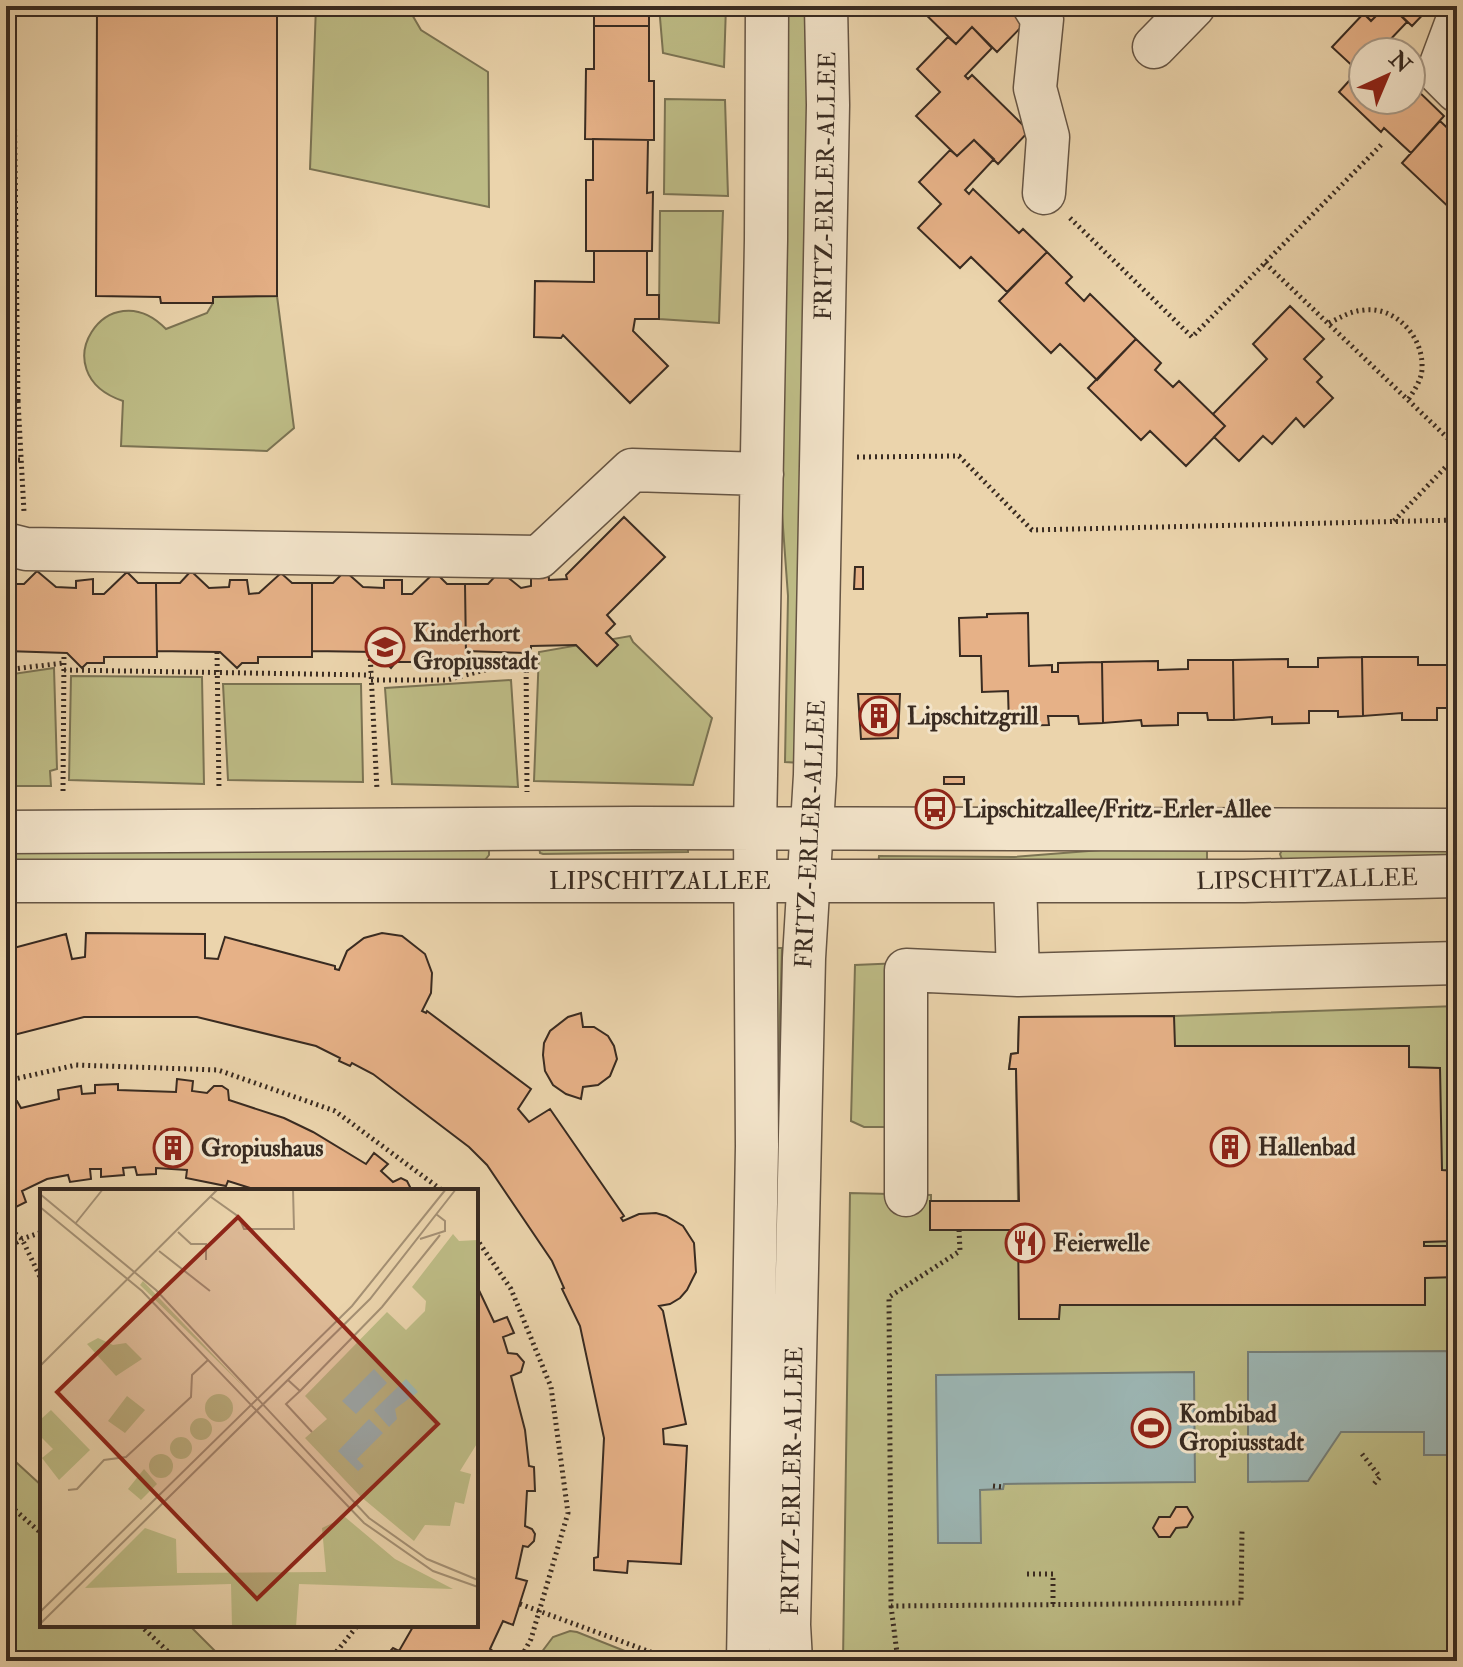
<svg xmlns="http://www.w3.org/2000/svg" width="1463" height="1667" viewBox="0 0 1463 1667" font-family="'IM FELL Double Pica',serif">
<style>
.green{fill:#bdbb85;stroke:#7b7353;stroke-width:2}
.water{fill:#9cb6b4;stroke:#747e79;stroke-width:2}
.building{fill:#e6b187;stroke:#392b21;stroke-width:2}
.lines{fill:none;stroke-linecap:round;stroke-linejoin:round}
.minor-casing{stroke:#654;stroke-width:45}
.path{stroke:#392b21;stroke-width:5;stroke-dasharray:2 4;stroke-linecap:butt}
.minor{stroke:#f2e3c9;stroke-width:42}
.labels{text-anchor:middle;stroke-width:6;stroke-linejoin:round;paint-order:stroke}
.street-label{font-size:24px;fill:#392b21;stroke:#f2e3c9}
.poi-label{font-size:24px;font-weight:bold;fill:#392b21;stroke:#f2e3c9;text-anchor:start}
.inset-road{fill:none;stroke:#a49074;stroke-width:2}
.view{fill:#8f2418;fill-opacity:0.15;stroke:#8f2418;stroke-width:4}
.inset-edge{fill:none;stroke:#392b21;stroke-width:4}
</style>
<rect width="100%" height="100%" fill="#ebd4ac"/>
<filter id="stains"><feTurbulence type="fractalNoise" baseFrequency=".0025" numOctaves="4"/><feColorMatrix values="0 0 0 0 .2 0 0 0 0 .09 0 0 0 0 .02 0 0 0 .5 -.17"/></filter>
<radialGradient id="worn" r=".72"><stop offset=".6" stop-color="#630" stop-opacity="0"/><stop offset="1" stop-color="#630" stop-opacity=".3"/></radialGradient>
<path class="green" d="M316,6H407L421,30L488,72L489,207L310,169Z
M659,6H726L724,67L663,53Z
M784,6H809L801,763L785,762L788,596L780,486Z
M665,99L725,100L728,196L664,194Z
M660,211H723L719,323L659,319Z
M277,296L294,428L267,451L121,446L123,401C40,373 108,269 166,329L207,313L213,303V297Z
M630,636L633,642L712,718L693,785L534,781L539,652Z
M54,668L57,769L50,771L51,786H6V675Z
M71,676L202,677L204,784L69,780Z
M511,680L518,787L392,784L385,688Z
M223,684H361L363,782L228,780Z
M688,840V852L543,854L540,853L539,845Z
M1457,846V861L1283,862L1280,854L1283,848Z
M6,847L489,848V855L485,860L401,866H6Z
M1114,849L1207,850V861L878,869L879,856L1014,857Z
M766,948H782L777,1120Z
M901,963L893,1127H864L851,1121L855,965Z
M1457,1006V1661H843L850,1193L931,1195V1201H1018L1016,1069H1009L1011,1054L1018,1053L1019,1017L1174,1016Z
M6,1453L42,1486V1625H189L225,1661H6Z
M570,1631L577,1632L650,1661H535L553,1637Z"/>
<path class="water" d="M1457,1351V1455H1424V1432H1341L1308,1481L1248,1482V1352Z
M1194,1372L1195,1482L1004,1484L1003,1489L980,1490L981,1543H938L936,1375Z"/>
<path class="building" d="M97,6H277V296L213,297V303H161L160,297L96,296Z
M594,6H649V26H594Z
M917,6H1017L1030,18L997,52L972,27L956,44Z
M1356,6H1386L1371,21Z
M1386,6H1391L1407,22L1386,44L1390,48L1393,45L1401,52H1363V100H1411V84L1444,116L1411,153L1384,128L1381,132L1339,92L1358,71L1332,47L1364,13L1371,21Z
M1391,6H1431L1412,26Z
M594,26H649V81H654V140L585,139L586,69H594Z
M972,27L992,48L965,76L968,79L972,75L1029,131L998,164L974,140L957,156L916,116L940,92L917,69L948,37L956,44Z
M1440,121L1457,137V215L1402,163Z
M593,139L648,140L647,193L653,192L652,251H586V180H593Z
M974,140L994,159L965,190L969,194L973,189L1019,233L1023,229L1047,252L1007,292L971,257L960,268L918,228L941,204L919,182L950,150L957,156Z
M594,251H647V295H659V319H635L633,331L668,366L630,403L563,335L561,338L534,337L535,281L594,282Z
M1047,252L1072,277L1066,283L1084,301L1090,294L1136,339L1097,380L1060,344L1051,353L999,301Z
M1290,306L1324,339L1304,359L1322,377L1317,382L1333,398L1304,427L1296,418L1272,444L1263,436L1239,461L1214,437L1225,426L1213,414L1267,359L1253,344Z
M1136,339L1161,363L1155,370L1173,387L1179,381L1225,426L1186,466L1150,431L1141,440L1088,388Z
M624,517L665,557L607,615L615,624L606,633L618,645L597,666L576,645L531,646V650L526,653L466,651L465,584H488L500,571L521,588L531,586V569L548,567L549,580L567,579L566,575Z
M855,567H863V589H854Z
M37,571L56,587L76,588V581L93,579V594H104L127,572L138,583H156L157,657H104V663H87L82,668L67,653L6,651V584H24Z
M191,571L209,588L229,587L230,580H247L249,594L259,593L281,573L292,583H312V657H258V663H242L237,668L220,652L157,651L156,583H180Z
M345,571L363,587L384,588V580H402V594H412L435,572L447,584H465L466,657H413V662H396L391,668L376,652L312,651V583H333Z
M1028,613L1029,666L1052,665V672H1058V663L1102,662L1103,723L1079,724L1078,716H1048L1049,725L1009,726L1008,691L982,692L981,656H960L959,618L987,617V614Z
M1447,655H1457V708H1437V720H1402V713L1363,716L1362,657H1418V665H1447Z
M1362,657L1363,716L1338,717V711H1309V723L1272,724V717L1234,720L1233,660L1288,659V667H1318V658Z
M1188,660H1233L1234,720H1208L1207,713H1178V725L1142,726L1141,720L1103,723L1102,662L1158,661V670L1188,669Z
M858,694H900L898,738L861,739Z
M944,777H964V784H944Z
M86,933L205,934V958L218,959L225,937L335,966V969L339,970L347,951L364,938L382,933L402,936L425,954L432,973L431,993L422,1011L426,1013L427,1011L531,1089L518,1109L529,1122L550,1109L624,1216L621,1218L623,1221L639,1214L656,1213L666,1216L683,1226L694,1243L696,1272L687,1290L680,1298L670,1304L659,1306L663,1311L686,1424L663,1429L664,1444L687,1446L681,1564L628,1561L627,1573L594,1570V1558L598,1557L604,1438L580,1326L562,1289L564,1288L552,1261L487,1165L469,1147L373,1074L352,1063L350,1066L339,1061L340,1058L316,1046L197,1017H84L6,1037V950L66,934L72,959L85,957Z
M581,1013L583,1027H594L608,1036L614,1046L617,1059L610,1076L598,1085L583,1087L581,1099L566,1094L553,1085L545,1071L543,1055L544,1043L550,1031L568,1017Z
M1174,1016L1175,1046H1409V1067L1440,1068L1442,1170L1457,1171L1455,1241L1424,1242V1246H1457V1277L1425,1278V1305H1060L1059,1319H1019L1018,1230H930V1201H1019L1016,1069H1009L1011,1054L1018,1053L1019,1017Z
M177,1079L193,1081L192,1091L207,1093L214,1086H222L228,1090L229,1100L284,1118L313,1132L366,1164L374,1153L388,1164L381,1171L393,1182L401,1178L407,1181L412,1191H249L250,1188L228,1181L226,1186L186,1178L187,1170L156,1168V1174L137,1175L135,1167L123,1168L124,1175L101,1177V1169H90L91,1179L70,1182L68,1175L47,1179L22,1191L26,1202L6,1212V1102L17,1101L21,1108L59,1099L58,1090L81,1086L82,1094L95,1093V1085L118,1084V1090L176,1092Z
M1447,1120H1457V1160H1448Z
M476,1284L494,1322L507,1317L514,1333L503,1337L508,1353L517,1354L524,1362L521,1372L511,1376L525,1430L529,1466L534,1467L535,1491H527L525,1526L532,1529L535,1534L534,1541L528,1547L523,1546L516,1578L527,1581L513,1625L503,1621L490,1649L496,1653V1661H381L393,1648L399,1651L414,1625H476Z
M1176,1507H1187L1193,1517L1187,1527L1176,1528L1170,1537H1159L1153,1528L1159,1517H1170Z"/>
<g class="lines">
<defs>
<path id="minor" d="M1034,6L1042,19L1035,88L1048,137L1044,193
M1457,21L1438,72L1457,91
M1154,47L1194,6
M6,544L26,549L539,557L632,470L762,474
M6,832L635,828L1457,830
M6,881H1244L1457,876
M1015,881L1018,975L1457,963
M906,1195V970L1018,975
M748,1661L757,1146L755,829L766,240L767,6
M791,1661L789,1625L804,958L815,775L828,105L826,6"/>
</defs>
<use href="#minor" class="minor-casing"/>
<path class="path" d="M1070,218L1192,337L1383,143
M1265,263L1457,447
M1329,323C1341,317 1351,311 1364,310C1394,306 1422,335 1422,365C1423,378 1415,389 1408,400
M6,401H18L13,6
M18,401L24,512
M857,457L959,456L1032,530L1457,520
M6,460H22
M1394,521L1457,455
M217,652L219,789
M370,653L377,790
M526,653L527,792
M6,670L63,663
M64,670L371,675
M371,680H447L526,659
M63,791L64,653
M6,1081L76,1065L218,1070L335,1111L443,1191
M6,1226L22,1239L42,1281
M959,1230L960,1251L889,1297L891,1606L1241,1603L1242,1530
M476,1238L511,1289L551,1387L568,1513L531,1639L519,1661
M6,1249L22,1239L42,1232
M1362,1454L1380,1477L1372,1486
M993,1486L1004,1487
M6,1502L42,1534
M1027,1574H1053V1604
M520,1604L675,1661
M891,1606L898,1661
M140,1625L178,1661
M329,1661L358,1625"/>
<use href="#minor" class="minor"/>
</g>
<defs>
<symbol id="school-ring" viewBox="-11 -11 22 22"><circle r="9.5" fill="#f2e3c9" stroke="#8f2418" stroke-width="1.5"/><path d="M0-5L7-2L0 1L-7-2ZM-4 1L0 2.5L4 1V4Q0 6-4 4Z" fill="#8f2418"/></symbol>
<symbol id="building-ring" viewBox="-11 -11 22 22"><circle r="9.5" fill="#f2e3c9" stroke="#8f2418" stroke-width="1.5"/><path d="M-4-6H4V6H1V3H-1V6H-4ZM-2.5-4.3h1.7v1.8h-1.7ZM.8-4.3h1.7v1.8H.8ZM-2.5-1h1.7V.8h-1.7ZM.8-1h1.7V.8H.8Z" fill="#8f2418"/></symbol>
<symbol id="bus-ring" viewBox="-11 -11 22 22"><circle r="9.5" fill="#f2e3c9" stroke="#8f2418" stroke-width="1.5"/><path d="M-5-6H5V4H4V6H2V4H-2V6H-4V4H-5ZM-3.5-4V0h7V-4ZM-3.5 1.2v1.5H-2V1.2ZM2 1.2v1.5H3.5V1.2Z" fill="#8f2418"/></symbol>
<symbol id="restaurant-ring" viewBox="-11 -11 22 22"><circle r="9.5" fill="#f2e3c9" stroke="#8f2418" stroke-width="1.5"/><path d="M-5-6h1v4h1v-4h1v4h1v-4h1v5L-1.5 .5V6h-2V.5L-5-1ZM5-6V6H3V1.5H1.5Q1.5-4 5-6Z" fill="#8f2418"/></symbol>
<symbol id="stadium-ring" viewBox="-11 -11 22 22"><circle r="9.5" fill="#f2e3c9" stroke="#8f2418" stroke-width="1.5"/><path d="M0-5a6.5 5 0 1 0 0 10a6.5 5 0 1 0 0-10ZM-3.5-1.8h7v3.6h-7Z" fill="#8f2418"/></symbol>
</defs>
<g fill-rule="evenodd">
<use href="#school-ring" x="363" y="625" width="44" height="44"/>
<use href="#building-ring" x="857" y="694" width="44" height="44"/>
<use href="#bus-ring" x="913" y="787" width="44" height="44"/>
<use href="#building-ring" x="1208" y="1125" width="44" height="44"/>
<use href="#building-ring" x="151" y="1126" width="44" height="44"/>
<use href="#restaurant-ring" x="1003" y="1221" width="44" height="44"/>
<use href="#stadium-ring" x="1129" y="1406" width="44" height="44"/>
</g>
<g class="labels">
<g class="street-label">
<text transform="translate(825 186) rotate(-89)" y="8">FRITZ-ERLER-ALLEE</text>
<text transform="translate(810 834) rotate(-87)" y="8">FRITZ-ERLER-ALLEE</text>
<text transform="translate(1307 879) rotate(-1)" y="8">LIPSCHITZALLEE</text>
<text x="660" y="889">LIPSCHITZALLEE</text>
<text transform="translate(792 1481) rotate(-89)" y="8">FRITZ-ERLER-ALLEE</text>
</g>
<g class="poi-label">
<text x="413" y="641">Kinderhort<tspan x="413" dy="28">Gropiusstadt</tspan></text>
<text x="907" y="724">Lipschitzgrill</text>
<text x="963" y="817">Lipschitzallee/Fritz-Erler-Allee</text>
<text x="1258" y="1155">Hallenbad</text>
<text x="201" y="1156">Gropiushaus</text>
<text x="1053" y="1251">Feierwelle</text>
<text x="1179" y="1422">Kombibad<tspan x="1179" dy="28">Gropiusstadt</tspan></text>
</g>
</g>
<g transform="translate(40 1189)">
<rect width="438" height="438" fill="#ebd4ac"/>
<path d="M413,45L419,52L438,51V253L420,282L431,285L424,315L415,313L410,337L385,336L374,352L320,307L265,249L287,230L265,207L347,123L366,141L385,122L386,112L372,98ZM103,92L208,202L100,96ZM58,149L73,156L86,154L102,170L76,187L47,155ZM165 219a14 14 0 1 1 28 0a14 14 0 1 1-28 0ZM87,207L105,221L85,244L68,232ZM11,221L50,261L19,291L2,269L13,260L0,247V231ZM150 240a11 11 0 1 1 22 0a11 11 0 1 1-22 0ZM130 259a11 11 0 1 1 22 0a11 11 0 1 1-22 0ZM109 277a12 12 0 1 1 24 0a12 12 0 1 1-24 0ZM104,280L117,295L101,311L88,300ZM305,328L355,370L413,400L259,395L256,438H192L191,395L45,399L105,339L136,350L137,384L286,383L282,339Z" fill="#bdbb85"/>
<path d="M334,180L347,194L316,225L302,212ZM366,190L378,203L355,220L357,230L349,238L334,221ZM329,230L343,244L317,270L324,277L318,282L298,262Z" fill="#9cb6b4"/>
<path class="inset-road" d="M0,5L116,101L329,329L387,370L438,391M171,8L199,28L204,40H254L253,0M0,18L102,102L324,334L393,382L438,398M35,35L63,0M138,43L151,55H166V71M380,50L405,42V32L396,25M119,62L170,102M0,177L178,0M248,191L260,202L342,118L400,46M260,202L246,215L272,243M28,301L37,300L64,271L86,268L151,208L152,186L168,171M0,423L312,117L406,0M0,435L330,110L416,0"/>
<path class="view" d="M198,28L398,235L217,410L17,203Z"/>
<rect width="438" height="438" class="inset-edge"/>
</g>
<rect width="1463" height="1667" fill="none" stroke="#ebd4ac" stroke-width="32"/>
<rect x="8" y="8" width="1447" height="1651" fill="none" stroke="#392b21" stroke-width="4"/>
<rect x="16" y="16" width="1431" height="1635" fill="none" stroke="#392b21" stroke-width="2"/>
<g transform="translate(1387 76) rotate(44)"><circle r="38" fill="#f2e3c9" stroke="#a89986" stroke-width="2"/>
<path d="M0-6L14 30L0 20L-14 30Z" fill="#8f2418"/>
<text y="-12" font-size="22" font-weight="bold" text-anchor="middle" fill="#392b21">N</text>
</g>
<rect width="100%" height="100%" filter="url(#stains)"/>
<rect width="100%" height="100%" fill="url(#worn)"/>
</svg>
